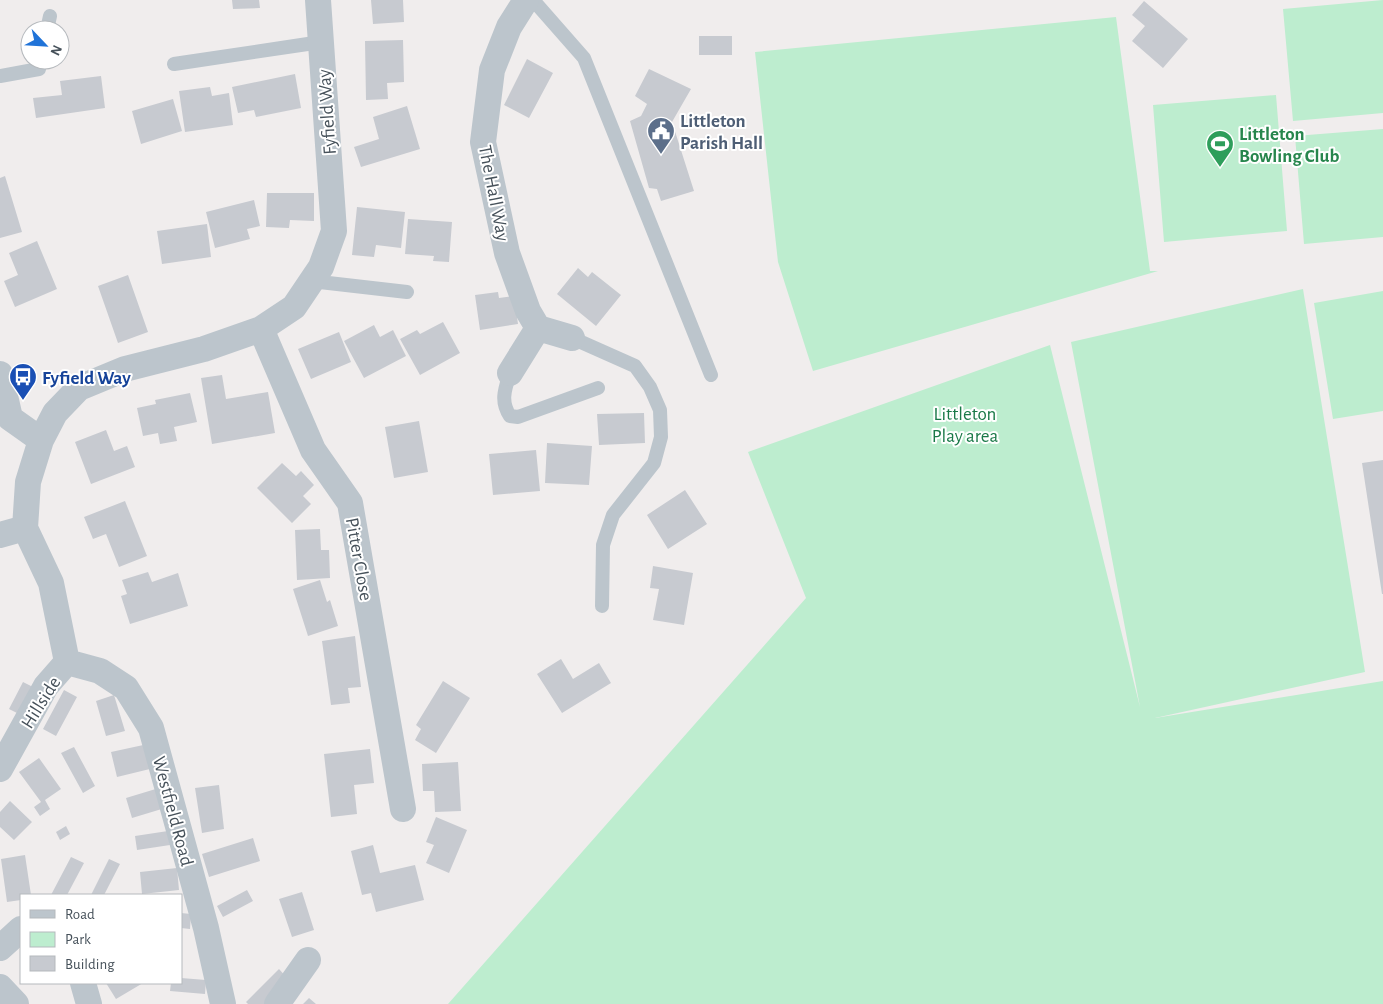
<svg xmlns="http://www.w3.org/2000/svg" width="1383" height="1004" viewBox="0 0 1383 1004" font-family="'Alegreya Sans',sans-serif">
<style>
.green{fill:#bdedcf}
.building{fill:#c7cad0}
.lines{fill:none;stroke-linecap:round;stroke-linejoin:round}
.service{stroke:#bcc5cc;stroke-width:14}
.minor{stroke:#bcc5cc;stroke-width:26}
.labels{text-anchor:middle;stroke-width:4;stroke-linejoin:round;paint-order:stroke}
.street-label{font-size:19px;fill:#46515a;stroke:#fff}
.service-label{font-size:19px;font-weight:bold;fill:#4e5e75;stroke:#fff;text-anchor:start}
.leisure-label{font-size:19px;font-weight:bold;fill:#27864d;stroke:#fff;text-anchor:start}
.transit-label{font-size:19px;font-weight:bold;fill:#164399;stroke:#fff;text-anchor:start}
.park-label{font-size:19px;fill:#1a7948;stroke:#fff}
</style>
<rect width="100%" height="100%" fill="#f0eded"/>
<path class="green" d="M1383,0V113L1293,121L1283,9Z
M1116,17L1150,271H1158L813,371L778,262L755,52Z
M1276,95L1287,231L1164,242L1153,105Z
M1383,129V237L1304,244L1295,136Z
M1303,289L1365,672L1155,718L1383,681V1004H448L806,598L748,452L1050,345L1140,707L1071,342Z
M1383,291V411L1333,419L1314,303Z"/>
<path class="building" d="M232,0H259L260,8L233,9Z
M371,0H403L404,22L373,24Z
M1144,1L1188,39L1163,68L1132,41L1145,26L1132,15Z
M699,36H732V55H699Z
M403,40L404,82L387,83L388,99L366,100L365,41Z
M527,59L553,73L529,118L504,105Z
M649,69L691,89L672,122L694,191L661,201L657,189L649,188L630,121L641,116L647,104L635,96Z
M295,74L301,108L256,117L254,110L238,113L232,87Z
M101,76L105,108L36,118L33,98L62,95L60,81Z
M210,87L212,96L229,93L233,125L185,132L179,91Z
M173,99L182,131L141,144L132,111Z
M407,106L420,149L361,167L354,147L379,139L373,117Z
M5,176L22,232L0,238V178Z
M267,193H314V221L290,220L289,228L266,227Z
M254,200L260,226L247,229L250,239L215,248L206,212Z
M357,207L405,212L401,248L376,245L374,257L352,255Z
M408,219L452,222L449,262L433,261L434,256L405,254Z
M207,224L211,257L162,264L157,231Z
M37,241L57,289L15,307L4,281L18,275L9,253Z
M578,268L588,277L592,272L621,295L596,326L557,294Z
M128,275L148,332L118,343L98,286Z
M498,292L499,298L514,296L518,324L480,330L475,295Z
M443,322L460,353L420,375L400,339L417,330L420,334Z
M374,325L380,337L393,330L406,356L364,378L344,341Z
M339,332L351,362L311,379L298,349Z
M222,375L226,399L268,392L275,433L212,444L201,378Z
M190,393L197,422L174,427L177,441L160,444L158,433L143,436L137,408L156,404L155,400Z
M644,413L645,443L599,445L597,414Z
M419,421L428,472L394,478L385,427Z
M106,430L114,451L127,446L135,467L91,484L75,442Z
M547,443L592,446L589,485L545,483Z
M536,450L540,491L493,495L489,454Z
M1383,460V594H1382L1362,463Z
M282,463L296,476L301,471L314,485L303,496L311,504L292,523L257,488Z
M685,490L707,524L668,549L647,515Z
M125,501L147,556L119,567L106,534L93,539L84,517Z
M320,529L321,550H329L330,578L297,580L295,530Z
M653,566L693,573L684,625L653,620L659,589L650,588Z
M148,572L152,582L178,573L188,606L130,624L121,596L127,594L122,580Z
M320,580L327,602L330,600L338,626L308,636L293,589Z
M355,636L361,687L348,688L350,703L331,705L322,641Z
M561,659L573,679L599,663L611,683L562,713L537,674Z
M443,681L470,698L436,753L415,740L421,729L416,725Z
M23,682L33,687L19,714L9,709Z
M64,690L77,697L56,736L43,729Z
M114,695L125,731L106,736L96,701Z
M148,744L154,768L117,777L111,752Z
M74,747L95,786L83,793L61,753Z
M370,749L374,783L354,785L357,814L331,817L324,754Z
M39,758L61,789L45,800L50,809L40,816L34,807L41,802L19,772Z
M458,762L461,811L435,812L434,791H423L422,764Z
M219,785L224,829L202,833L195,788Z
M159,788L165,808L132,818L126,798Z
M10,801L32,822L14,840L0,827V812Z
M436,817L467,830L449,873L426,863L434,845L426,842Z
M66,826L70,834L60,840L56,832Z
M168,831L170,845L137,850L135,836Z
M253,838L260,861L209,877L202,854Z
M373,845L380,873L415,865L424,900L376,912L371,893L362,895L351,851Z
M25,855L31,895H21V900L7,902L1,859Z
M71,857L84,863L67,895H51Z
M109,859L120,864L104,895H91Z
M177,868L179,890L142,894L140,872Z
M247,890L253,901L223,917L217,906Z
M302,892L314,930L292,937L279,899Z
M181,913L191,914L190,929L181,928Z
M279,969L288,979L264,1004H248L246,1002Z
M181,978L206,980L205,994L170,991L171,983H181Z
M106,983H143L116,999Z
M309,998L316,1004H303Z"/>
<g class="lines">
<path class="service" d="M533,0L584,58L711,375
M47,30L50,16
M174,64L321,42
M0,76L39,69L41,60
M311,281L407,292
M572,338L635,366L650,387L660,410L661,437L654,463L613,515L603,545L602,606
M510,373C505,389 500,401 510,416L518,417L598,388"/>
<path class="minor" d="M526,0L509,27L492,70L483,142L507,253L528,311L538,328L572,338
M261,329L313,450L350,503L403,809
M510,373L538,328
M0,374L10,418L41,440L28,482L25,528L51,583L67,662
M41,440L55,413L79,388L125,369L204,349L261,329L294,307L321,267L334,231L318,0
M0,535L25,528
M67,662L100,671L126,688L151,728L206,928L223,1004
M0,769L46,686L67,662
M0,948L21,929
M83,983L89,1004
M0,987L16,1004
M277,1004L308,960"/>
</g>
<defs>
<symbol id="civic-pin" viewBox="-11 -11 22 30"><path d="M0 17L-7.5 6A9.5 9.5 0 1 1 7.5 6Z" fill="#5c6f8a" stroke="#fff"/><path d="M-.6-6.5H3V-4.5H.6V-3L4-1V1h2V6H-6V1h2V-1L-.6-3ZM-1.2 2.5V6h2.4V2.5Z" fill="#fff"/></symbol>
<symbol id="stadium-pin" viewBox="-11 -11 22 30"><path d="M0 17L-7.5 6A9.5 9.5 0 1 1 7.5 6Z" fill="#2e9e5b" stroke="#fff"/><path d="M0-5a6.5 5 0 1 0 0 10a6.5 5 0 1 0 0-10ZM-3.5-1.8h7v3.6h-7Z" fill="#fff"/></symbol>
<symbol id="bus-pin" viewBox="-11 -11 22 30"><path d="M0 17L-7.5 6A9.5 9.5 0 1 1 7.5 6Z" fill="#1a4fb4" stroke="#fff"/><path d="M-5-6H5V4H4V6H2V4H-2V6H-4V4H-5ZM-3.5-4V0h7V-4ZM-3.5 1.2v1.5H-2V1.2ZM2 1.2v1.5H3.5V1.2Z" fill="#fff"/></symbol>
</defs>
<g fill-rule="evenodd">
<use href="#civic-pin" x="645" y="115" width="32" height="43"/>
<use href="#stadium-pin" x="1204" y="128" width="32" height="43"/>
<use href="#bus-pin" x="7" y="361" width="32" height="43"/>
</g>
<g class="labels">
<g class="street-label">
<text transform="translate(326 112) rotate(-94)" y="7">Fyfield Way</text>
<text transform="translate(495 193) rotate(79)" y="7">The Hall Way</text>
<text transform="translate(360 559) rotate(80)" y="7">Pitter Close</text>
<text transform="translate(40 702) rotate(-58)" y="7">Hillside</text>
<text transform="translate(174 811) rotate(75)" y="7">Westfield Road</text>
</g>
<g class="service-label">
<text x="680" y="127">Littleton<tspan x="680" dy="22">Parish Hall</tspan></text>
</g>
<g class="leisure-label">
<text x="1239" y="140">Littleton<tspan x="1239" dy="22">Bowling Club</tspan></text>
</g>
<g class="transit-label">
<text x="42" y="384">Fyfield Way</text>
</g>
<g class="park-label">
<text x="965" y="420">Littleton<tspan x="965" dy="22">Play area</tspan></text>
</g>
</g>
<rect x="20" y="894" width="162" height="90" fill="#ffffff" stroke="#b5b9bd"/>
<rect x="30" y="910" width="25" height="8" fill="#bcc5cc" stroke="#b5b9bd"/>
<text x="65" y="919" font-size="15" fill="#46515a">Road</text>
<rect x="30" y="932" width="25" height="15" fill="#bdedcf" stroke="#b5b9bd"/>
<text x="65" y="944" font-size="15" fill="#46515a">Park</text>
<rect x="30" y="956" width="25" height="15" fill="#c7cad0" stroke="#b5b9bd"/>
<text x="65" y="969" font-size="15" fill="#46515a">Building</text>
<g transform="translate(45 45) rotate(115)"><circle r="24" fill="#ffffff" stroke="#b5b9bd"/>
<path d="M0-4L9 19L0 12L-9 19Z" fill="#2073d8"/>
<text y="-8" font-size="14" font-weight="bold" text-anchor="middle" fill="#46515a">N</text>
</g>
</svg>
